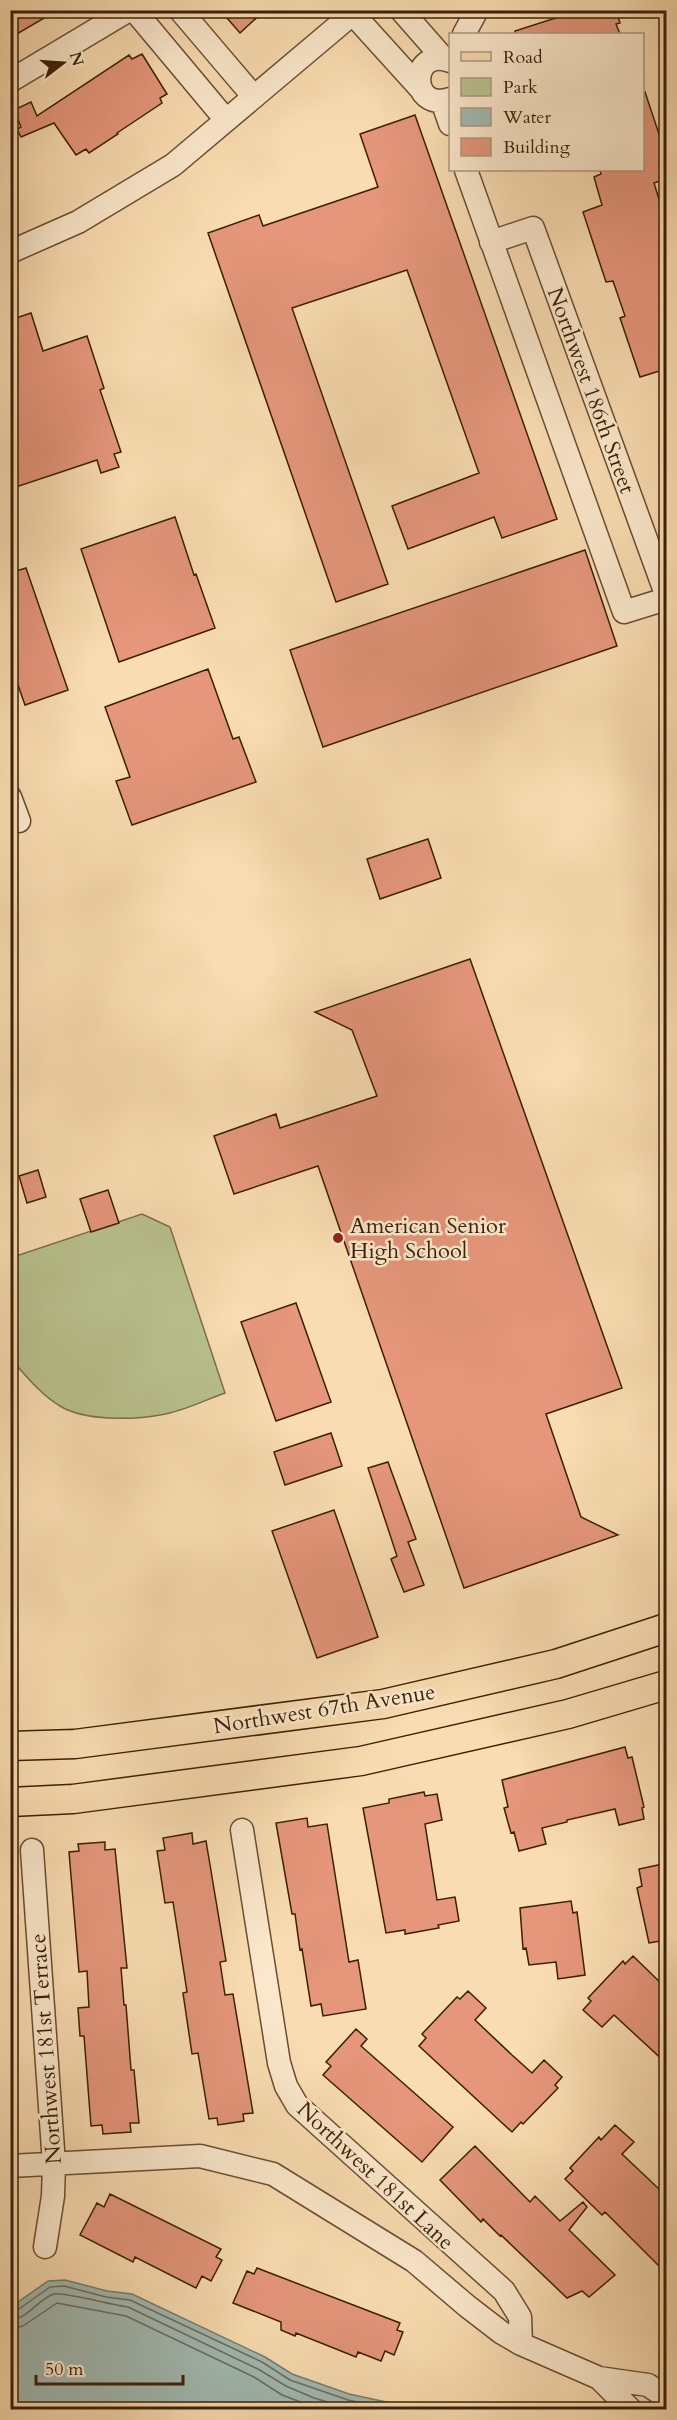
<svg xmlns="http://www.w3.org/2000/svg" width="677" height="2420" viewBox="0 0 677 2420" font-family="Cardo,serif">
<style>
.green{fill:#b9c28f;stroke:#7a704a;stroke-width:1.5}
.water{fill:#a0bab3;stroke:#787c6e;stroke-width:1.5}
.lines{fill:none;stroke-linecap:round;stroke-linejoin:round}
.shore{stroke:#6e6c5c;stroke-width:1.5}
.building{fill:#e5967b;stroke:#3b1f06;stroke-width:1.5}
.minor-casing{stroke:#6a4e31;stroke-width:25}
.major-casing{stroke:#3b1f06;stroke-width:31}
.minor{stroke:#fbe8cc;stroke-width:22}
.major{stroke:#f9dcb1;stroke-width:28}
.poi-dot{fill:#8f2418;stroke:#fbe8cc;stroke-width:2}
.labels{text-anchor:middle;stroke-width:5;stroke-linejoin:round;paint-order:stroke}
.street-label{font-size:22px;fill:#3b1f06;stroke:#fbe8cc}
.poi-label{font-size:22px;fill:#3b1f06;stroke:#fbe8cc;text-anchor:start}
</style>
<rect width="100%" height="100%" fill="#f9dcb1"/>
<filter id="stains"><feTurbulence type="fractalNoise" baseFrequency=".00333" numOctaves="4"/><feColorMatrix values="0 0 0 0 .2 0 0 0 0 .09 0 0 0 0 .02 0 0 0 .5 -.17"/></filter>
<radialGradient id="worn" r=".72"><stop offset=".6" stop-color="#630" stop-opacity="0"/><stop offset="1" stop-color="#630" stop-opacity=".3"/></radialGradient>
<path class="green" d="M142,1214L170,1227L225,1393C205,1400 182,1412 160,1415C133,1420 84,1421 60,1406C40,1394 26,1376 11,1359L10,1258Z"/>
<path class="water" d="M65,2280L107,2291L132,2294L265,2357L292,2374L349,2394L391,2403L461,2408L507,2405L522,2407L526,2409H11V2307L48,2281Z"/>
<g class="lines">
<path class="shore" d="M10,2312L16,2311L50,2287L64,2286L106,2297L130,2300L262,2362L290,2380L348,2400L393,2410
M10,2320C28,2319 38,2299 54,2294C64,2292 112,2305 128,2307L258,2369L286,2386L314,2398L354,2410
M10,2329L23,2326L57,2303L126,2316L254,2377L282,2395L322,2410"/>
</g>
<path class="building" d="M10,10H58L10,38Z
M220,10H265L240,33Z
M564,10H616L620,23L616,24L620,34H515V31L565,15Z
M142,54L167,94L160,98L162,103L117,133L118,134L89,153L86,149L76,155L54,123L21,137L17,129L21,127L14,110L31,102L37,116L129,55L132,59Z
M645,92L666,155V179L654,183L666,222V369L640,377L620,318L625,316L613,281L606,282L583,212L602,205L594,177L601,174L600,170H642V93Z
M415,115L557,519L502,538L494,517L408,549L392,506L479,473L407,270L292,308L388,584L336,602L208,233L259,215L263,226L378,187L360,134Z
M31,313L43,351L87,336L104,388L100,390L121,452L114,454L119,467L101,473L97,460L10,489V320Z
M175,517L194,575L196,574L215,628L119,662L81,549Z
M585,550L617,646L323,747L290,650Z
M26,568L68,690L25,705L10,662V573Z
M208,669L233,739L239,737L256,782L132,825L116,781L130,777L105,707Z
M428,839L441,878L380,899L367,859Z
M470,959L622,1388L546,1414L581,1517L618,1535L464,1588L318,1166L234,1194L214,1136L276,1114L280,1128L377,1096L352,1030L315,1012Z
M38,1170L46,1197L27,1203L19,1176Z
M108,1190L119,1223L91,1232L80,1199Z
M296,1303L331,1402L276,1421L241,1322Z
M331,1433L342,1466L285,1485L274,1452Z
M388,1462L416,1539L408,1542L424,1585L404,1592L391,1559L397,1556L368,1468Z
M334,1510L378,1637L317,1658L272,1531Z
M625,1747L628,1758L632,1757L644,1807L642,1808L644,1819L619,1825L615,1809L567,1820V1822L542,1828L546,1844L519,1851L514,1832L511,1833L504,1808L508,1807L502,1780Z
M424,1792L425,1796L437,1794L442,1820L425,1824L437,1900L455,1897L459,1921L438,1925L439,1928L405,1934V1930L386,1933L363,1808L389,1803V1799Z
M307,1818L308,1827L327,1824L349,1962L358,1960L366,2009L323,2016L321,2004L311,2006L302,1949L300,1950L295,1914H292L276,1823Z
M192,1833L193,1844L206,1841L226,1961L220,1962L225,1995L233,1994L253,2113L243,2114L244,2121L218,2125L217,2118L209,2119L198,2053L192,2054L183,1993L187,1992L173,1902L165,1903L157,1851L165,1850L163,1838Z
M105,1842V1850L115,1849L127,1968H121L124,2005H126L131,2070H134L139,2123H130L131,2132L103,2134L102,2125L91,2126L84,2036H80L78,2008L89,2007L87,1971L79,1972L69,1852L79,1851L78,1844Z
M663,1864L666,1879V1940L649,1943L637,1888L642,1886L639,1869Z
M571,1901L573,1913L577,1912L585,1975L558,1979L556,1962L529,1965L526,1948L523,1949L520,1908Z
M633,1956L666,1988V2063L614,2015L602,2027L583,2010L591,2001L588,1998L623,1961L625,1964Z
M468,1991L486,2008L475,2020L512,2055L532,2073L544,2060L562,2077L555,2085L558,2088L523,2124L521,2122L512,2132L419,2046L426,2038L422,2034L457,1997L460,1999Z
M356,2029L367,2039L361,2046L453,2127L422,2162L323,2075L331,2066L326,2062Z
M615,2125L634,2142L622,2154L659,2189L666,2182V2273L605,2212L602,2215L565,2179L573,2171L570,2168L599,2137L601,2140Z
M475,2146L530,2202L535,2196L560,2221L583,2202L587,2207L569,2230L615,2275L589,2297L582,2291L567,2298L501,2235L500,2236L483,2219L481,2222L440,2180Z
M110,2194L221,2249L216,2257L222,2260L211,2281L202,2276L196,2288L135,2257L133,2262L80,2235L97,2203L104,2207Z
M257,2268L400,2323L397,2330L403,2332L394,2355L385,2351L381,2361L358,2352L356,2357L296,2333L295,2336L281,2330V2322L233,2303L247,2271L254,2274Z"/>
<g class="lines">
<defs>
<path id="minor" d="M134,10L226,120
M180,10L254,97
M401,10L444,59
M353,14L420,88
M464,34L477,10
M450,61C410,46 408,112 450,99
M10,81L129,10
M442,101L450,124
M466,170L624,612L666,599
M491,242L533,228L666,594
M10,252L78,222L173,165L357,10
M10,797L19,821
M242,1830L279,2063L286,2086L297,2105L504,2291L520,2317L521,2344L599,2378L648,2385L666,2397
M32,1850L54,2164L53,2196L45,2247
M10,2166L200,2156L273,2174L414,2261L467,2306L502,2333L521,2344
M599,2378L631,2410"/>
<path id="major" d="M10,1746L75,1744L383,1704L556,1664L666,1628
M10,1802L73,1799L361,1761L568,1714L666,1685"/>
</defs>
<use href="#minor" class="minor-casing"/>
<use href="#major" class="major-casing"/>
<use href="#minor" class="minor"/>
<use href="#major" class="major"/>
</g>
<circle class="poi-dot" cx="338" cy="1238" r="6"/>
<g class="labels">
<g class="street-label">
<text transform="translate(592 390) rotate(70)" y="8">Northwest 186th Street</text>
<text transform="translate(324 1708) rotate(-9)" y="8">Northwest 67th Avenue</text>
<text transform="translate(45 2049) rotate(-94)" y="8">Northwest 181st Terrace</text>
<text transform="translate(376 2175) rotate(43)" y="8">Northwest 181st Lane</text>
</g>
<g class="poi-label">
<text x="350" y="1233">American Senior<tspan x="350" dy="25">High School</tspan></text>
</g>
</g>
<rect width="677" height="2420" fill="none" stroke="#f9dcb1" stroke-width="36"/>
<rect x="12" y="12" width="653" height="2396" fill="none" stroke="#3b1f06" stroke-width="3"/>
<rect x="18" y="18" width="641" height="2384" fill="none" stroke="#3b1f06" stroke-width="1.5"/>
<rect x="449" y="33" width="195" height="138" fill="#fbe8cc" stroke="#ae987d" stroke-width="1.5"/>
<rect x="461" y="52" width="30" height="9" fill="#f9dcb1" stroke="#ae987d" stroke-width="1.5"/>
<text x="503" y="63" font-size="18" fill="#3b1f06">Road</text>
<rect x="461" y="78" width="30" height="18" fill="#b9c28f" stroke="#ae987d" stroke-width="1.5"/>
<text x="503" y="93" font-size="18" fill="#3b1f06">Park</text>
<rect x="461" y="108" width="30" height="18" fill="#a0bab3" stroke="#ae987d" stroke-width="1.5"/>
<text x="503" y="123" font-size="18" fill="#3b1f06">Water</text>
<rect x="461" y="138" width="30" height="18" fill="#e5967b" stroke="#ae987d" stroke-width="1.5"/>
<text x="503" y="153" font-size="18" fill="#3b1f06">Building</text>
<g transform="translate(63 63) rotate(73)" stroke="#fbe8cc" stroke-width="4.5" paint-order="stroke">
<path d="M0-4.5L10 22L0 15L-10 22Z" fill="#3b1f06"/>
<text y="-9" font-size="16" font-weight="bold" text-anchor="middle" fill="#3b1f06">N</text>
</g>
<path d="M36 2375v9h147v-9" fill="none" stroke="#3b1f06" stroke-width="3"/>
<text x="45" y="2375" font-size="18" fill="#3b1f06" stroke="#fbe8cc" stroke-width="4.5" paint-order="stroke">50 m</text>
<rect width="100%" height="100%" filter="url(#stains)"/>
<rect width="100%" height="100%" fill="url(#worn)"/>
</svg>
